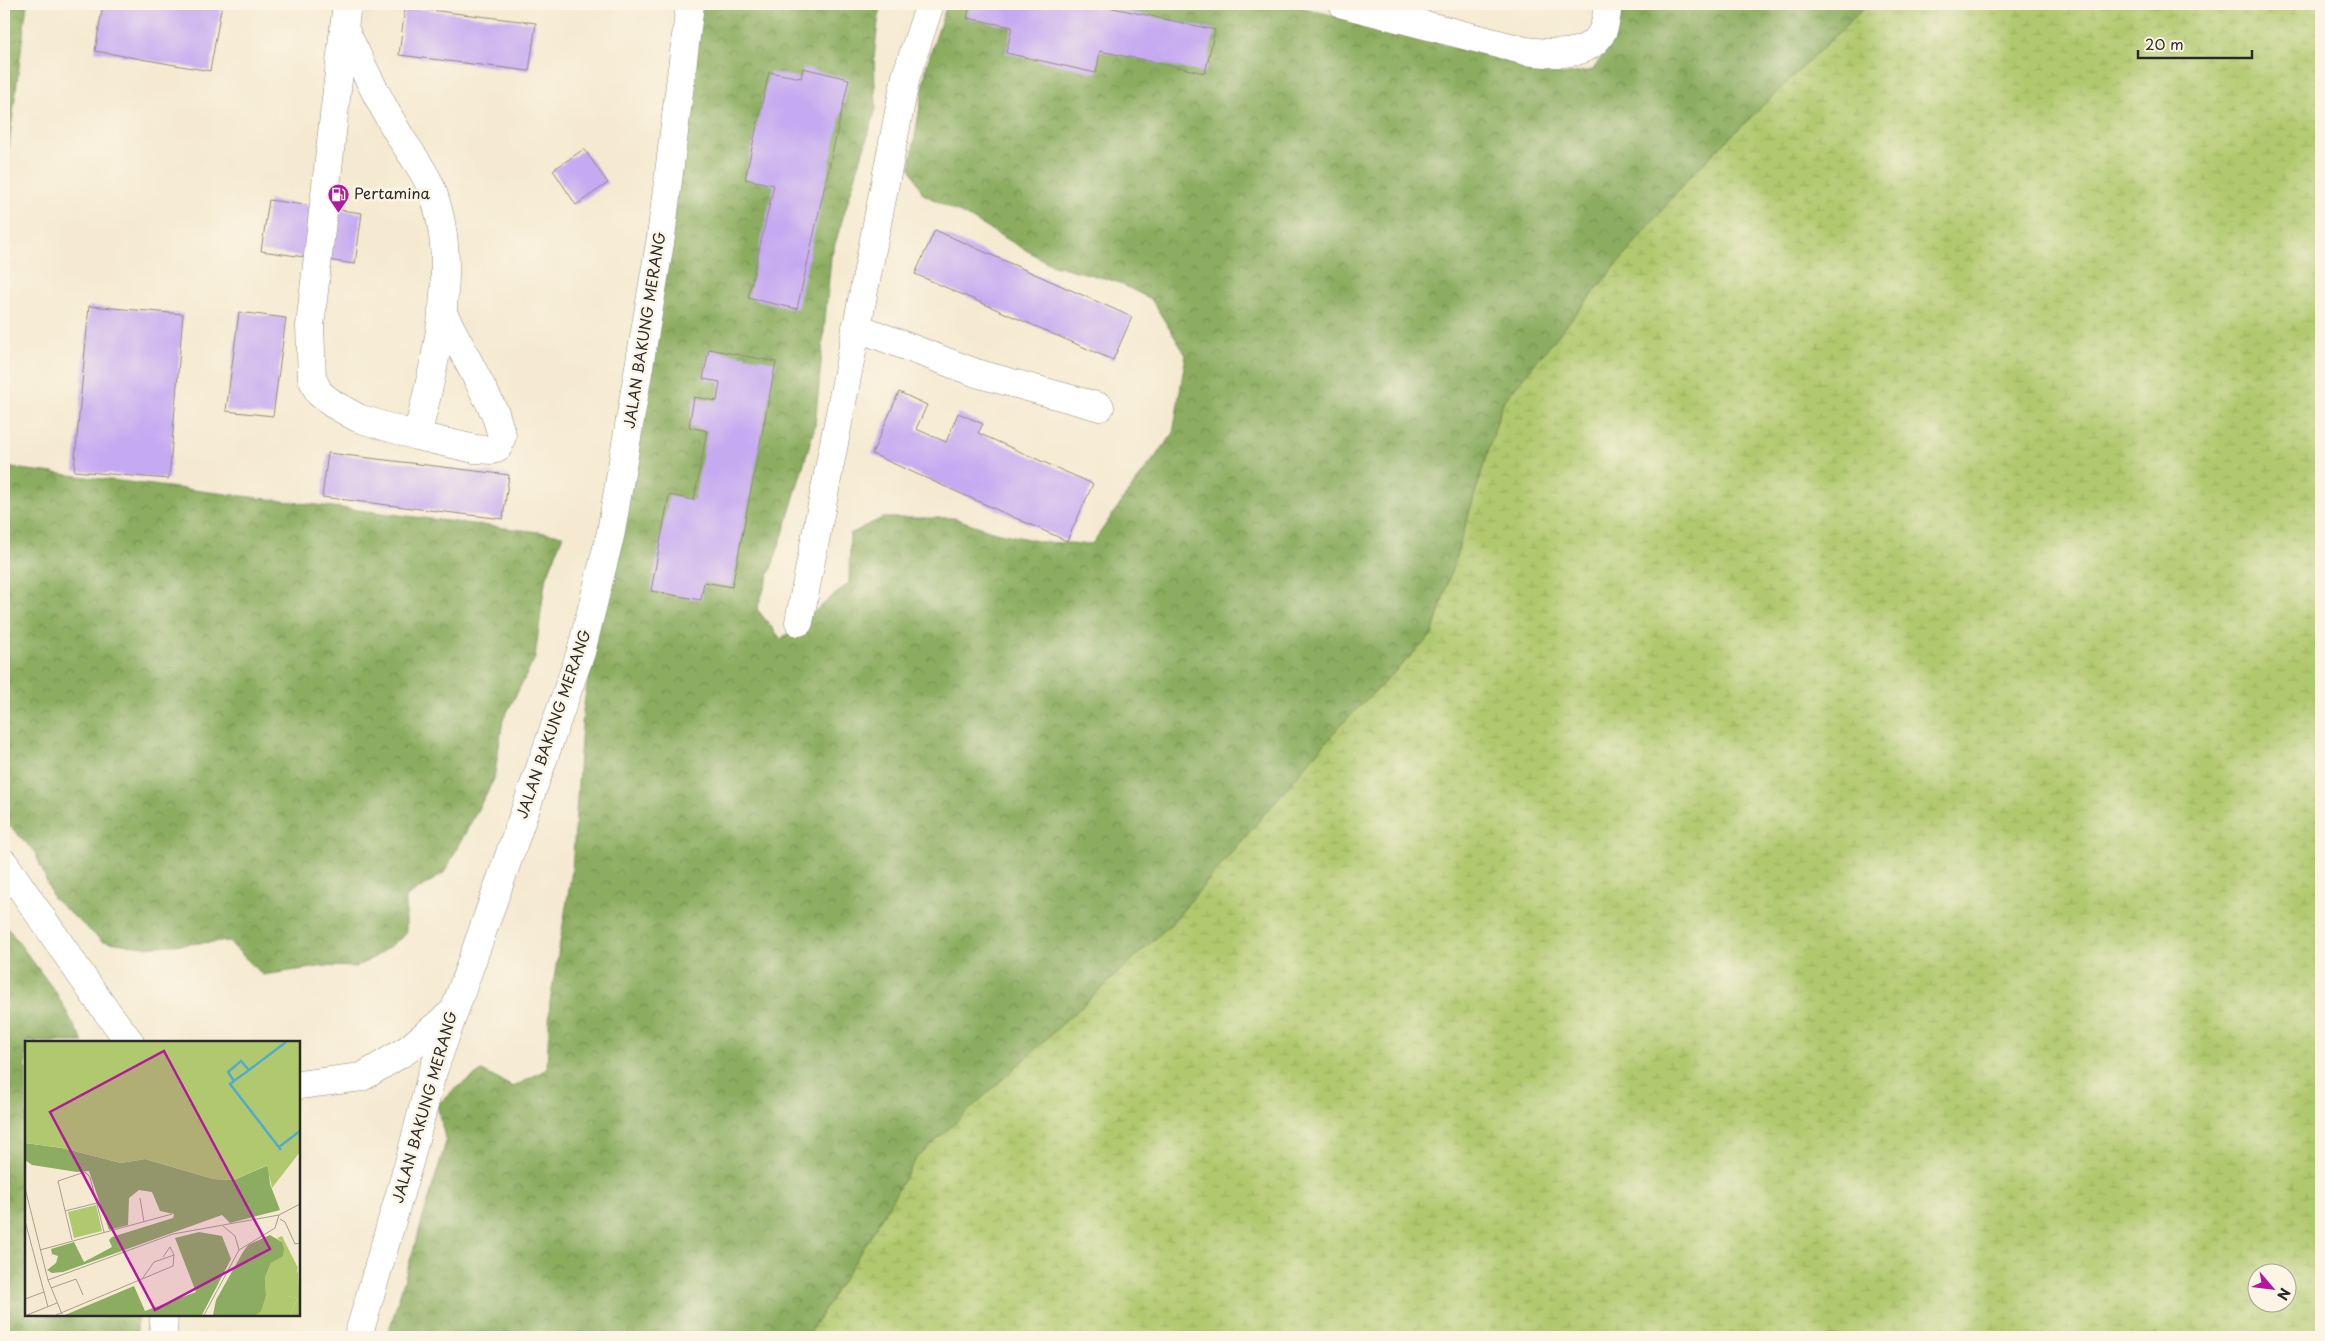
<svg xmlns="http://www.w3.org/2000/svg" width="2325" height="1341" viewBox="0 0 2325 1341" font-family="'Playpen Sans',sans-serif">
<style>
.forest{fill:url(#forest-crowns);stroke:#5c6c46}
.wetland{fill:url(#wetland-marsh);stroke:#6e7a4c;fill-rule:evenodd}
.building{fill:#c6aaf1}
.lines{fill:none;stroke-linecap:round;stroke-linejoin:round}
.minor-casing{stroke:#908a7e;stroke-width:29}
.minor{stroke:#fff;stroke-width:28}
.labels{text-anchor:middle;stroke-width:5;stroke-linejoin:round;paint-order:stroke}
.poi-label{font-size:15px;fill:#2b2b2b;stroke:#fcf5e5;text-anchor:start}
.street-label{font-size:15px;fill:#2b2b2b;stroke:#fcf5e5}
.inset-river{fill:none;stroke:#51aacf;stroke-width:2.5}
.inset-road{fill:none;stroke:#a49e8f;stroke-width:1}
.view{fill:#b5179e;fill-opacity:0.15;stroke:#b5179e;stroke-width:2.5}
.inset-edge{fill:none;stroke:#2b2b2b;stroke-width:2.5}
</style>
<defs>
<pattern id="forest-crowns" width="20" height="18" patternUnits="userSpaceOnUse" patternTransform="scale(1.25)"><rect width="20" height="18" fill="#8cad61"/><path d="M2 6a3 3 0 1 1 6 0M12 15a3 3 0 1 1 6 0" fill="none" stroke="#738d50"/></pattern>
<pattern id="wetland-marsh" width="20" height="14" patternUnits="userSpaceOnUse" patternTransform="scale(1.25)"><rect width="20" height="14" fill="#b1c96e"/><path d="M1 5h8M5 5V1M11 12h8M15 12V8" fill="none" stroke="#98ad5f"/></pattern>
</defs>
<rect width="100%" height="100%" fill="#fcf5e5"/>
<filter id="ink" filterUnits="userSpaceOnUse"><feTurbulence type="fractalNoise" baseFrequency=".02" numOctaves="2"/><feDisplacementMap in="SourceGraphic" scale="10" xChannelSelector="R" yChannelSelector="G"/><feConvolveMatrix kernelMatrix="1 2 1 2 8 2 1 2 1" color-interpolation-filters="sRGB"/></filter>
<filter id="wash" filterUnits="userSpaceOnUse"><feTurbulence type="fractalNoise" baseFrequency=".0096" numOctaves="4" result="noise"/><feDisplacementMap in="SourceGraphic" scale="20" xChannelSelector="R" yChannelSelector="G"/><feGaussianBlur stdDeviation="1.12" result="paint"/><feColorMatrix in="noise" values="0 0 0 0 0 0 0 0 0 0 0 0 0 0 0 0 0 1.4 0 .05"/><feComposite in="paint" operator="in"/></filter>
<g filter="url(#wash)">
<rect width="100%" height="100%" fill="#f5ead1"/>
<path class="forest" d="M4,4H27L4,184Z
M692,4H880L874,58L876,109L831,257L815,426L783,534L757,609L781,639L849,583L850,534L882,518H954L995,532L1042,542L1092,544L1129,491L1173,434L1186,355L1151,299L1115,281L1050,264L972,219L923,194L910,167L927,64L947,4H1289L1562,75L1593,70L1613,40L1623,4H1868L1692,174L1503,402L1432,635L1338,728L1171,924L916,1159L872,1234L807,1337H387L446,1142L437,1105L456,1088L482,1071L513,1087L547,1069L550,1002L572,871L583,711Z
M4,467L563,535L545,582L535,658L503,720L494,779L444,873L406,897V934L380,954L356,967L325,966L263,975L228,941L144,947L102,941L53,898L35,852L4,820Z
M4,923L57,994L83,1042H26V1315H137V1337H4Z"/>
<path class="wetland" d="M1868,4H2321V1337H807L872,1234L916,1159L1171,924L1338,728L1432,635L1503,402L1692,174ZM2258,1274H2288V1304H2258Z"/>
<g id="blocks">
<path class="building" d="M103,4H222L210,71L95,51Z
M970,4H1095L1215,30L1205,73L1100,51L1096,73L1006,53L1012,27L967,18Z
M405,7L536,23L529,71L399,55Z
M803,68L849,79L797,309L748,298L774,185L745,179L769,72L801,78Z
M584,149L608,183L576,205L553,170Z
M269,200L362,213L355,264L261,251Z
M935,230L1132,317L1113,360L915,274Z
M89,306L183,314L169,479L74,471Z
M239,312L286,318L273,416L226,411Z
M709,349L776,362L732,587L704,582L701,600L651,591L669,495L694,500L707,431L689,427L694,397L717,401L720,382L703,379Z
M899,392L927,405L916,429L946,442L958,413L983,424L978,433L1093,484L1067,541L872,454Z
M328,453L509,475L503,519L322,497Z"/>
</g>
</g>
<g filter="url(#ink)">
<use href="#blocks" fill-opacity="0" stroke="#908a7e" stroke-width="1"/>
<g class="lines">
<defs>
<path id="minor" d="M1343,4L1526,51C1550,54 1590,59 1603,30C1606,23 1607,12 1608,4
M344,28C361,64 378,99 398,133C408,150 422,167 430,185C462,262 436,358 417,436L358,418L333,404L319,393L312,378L310,326L344,28L347,4
M856,327L976,373L1100,407
M417,436L475,449L492,450L498,447L502,436L495,413L442,311
M799,622L906,76L930,4
M4,863L101,1004L130,1042
M299,1085L362,1077L407,1050L453,1012
M163,1337L164,1315
M358,1337L410,1159L431,1077L581,652L611,532L661,237L690,4"/>
</defs>
<use href="#minor" class="minor-casing"/>
<use href="#minor" class="minor"/>
</g>
</g>
<defs>
<symbol id="fuel-pin" viewBox="-11 -11 22 30"><path d="M0 17L-7.5 6A9.5 9.5 0 1 1 7.5 6Z" fill="#b5179e" stroke="#fcf5e5"/><path d="M-5.5-6h7V0h2V4h1.3V-2.5L3-4.5l.8-.8L6-3V5H2.5V1h-1V6h-7ZM-4.2-4.7v3.2H.2V-4.7Z" fill="#fff"/></symbol>
</defs>
<g fill-rule="evenodd">
<use href="#fuel-pin" x="326" y="182" width="25" height="34"/>
</g>
<g class="labels">
<g class="poi-label">
<text x="354" y="199">Pertamina</text>
</g>
<g class="street-label">
<text transform="translate(645 330) rotate(-81)" y="5">JALAN BAKUNG MERANG</text>
<text transform="translate(554 724) rotate(-71)" y="5">JALAN BAKUNG MERANG</text>
<text transform="translate(425 1107) rotate(-74)" y="5">JALAN BAKUNG MERANG</text>
</g>
</g>
<g transform="translate(25 1041)">
<rect width="275" height="275" fill="#f5ead1"/>
<path d="M71,164L77,190L49,197L43,171ZM257,195L273,227L263,255L273,257L265,274H231L241,255L240,236L246,222L254,216L257,201L252,197Z" fill="#b1c96e"/>
<path d="M0,102L37,107L96,122L120,118L188,138L209,139L243,124L245,143L255,169L205,182L197,174L38,231L27,232L22,229L31,222L33,215L27,213L26,208L49,201L59,221L87,206L84,199L87,196L148,177L149,173L135,170L127,151L114,149L104,157L103,184L84,189L64,130L52,131L7,124L0,119ZM174,191L197,195L206,218L177,274H40L109,245L120,270L171,251L150,197ZM245,194L257,201L259,208L258,215L246,222L240,236L241,255L236,270L231,274H188L191,259L218,211L223,204Z" fill="#8cad61"/>
<path d="M0,1H275V111L247,147L242,124L209,139L188,138L120,118L96,122L37,107L0,102ZM273,230L275,274H265L273,257L262,255L264,239Z" fill="#b1c96e"/>
<path class="inset-river" d="M210,39L223,30M254,106L275,90M256,109L205,43L209,40L203,31L216,20L224,29L261,1"/>
<path class="inset-road" d="M0,147L23,239L148,193L254,174L250,187L214,209L179,274M115,157L119,181M40,170L72,162M254,174L275,163M255,178L260,181L270,203L275,202M0,180L23,266M198,185L210,195L214,209M47,199L33,140L60,131L65,136L79,191M15,209L147,173M138,216L145,206L149,214M23,239L37,273M26,247L51,238L58,254M0,258L19,251M2,274L32,262M31,274L117,238L129,221L149,214L148,225L117,238"/>
<path class="view" d="M139,10L245,208L130,269L25,71Z"/>
<rect width="275" height="275" class="inset-edge"/>
</g>
<rect width="2325" height="1341" fill="none" stroke="#fcf5e5" stroke-width="20"/>
<g transform="translate(2272 1288) rotate(118)"><circle r="24" fill="#fcf5e5" stroke="#a8a49b"/>
<path d="M0-4L9 19L0 12L-9 19Z" fill="#b5179e"/>
<text y="-8" font-size="14" font-weight="bold" text-anchor="middle" fill="#2b2b2b">N</text>
</g>
<path d="M2138 50v8h114v-8" fill="none" stroke="#2b2b2b" stroke-width="2.5"/>
<text x="2145" y="50" font-size="15" fill="#2b2b2b" stroke="#fcf5e5" stroke-width="4" paint-order="stroke">20 m</text>
</svg>
